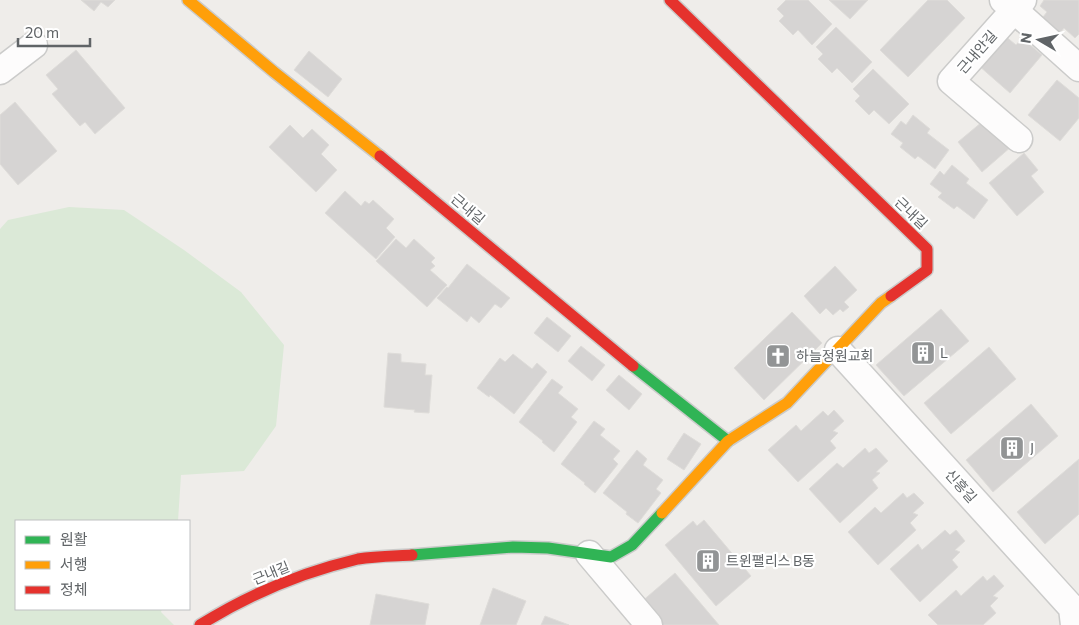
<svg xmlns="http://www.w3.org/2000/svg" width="1079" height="625" viewBox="0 0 1079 625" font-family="Commissioner,'Noto Sans KR',sans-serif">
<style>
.green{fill:#dbe9d7}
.building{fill:#d6d4d3;stroke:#dedcd9}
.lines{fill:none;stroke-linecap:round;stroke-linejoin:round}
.street-casing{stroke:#cbcbca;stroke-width:29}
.fast-casing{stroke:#cbcbca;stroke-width:14}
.slow-casing{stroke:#cbcbca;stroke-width:14}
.jam-casing{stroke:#cbcbca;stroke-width:14}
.street{stroke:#fdfcfc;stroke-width:26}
.fast{stroke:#30b455;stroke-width:11}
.slow{stroke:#ff9f0a;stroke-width:11}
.jam{stroke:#e5322d;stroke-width:11}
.labels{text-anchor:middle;stroke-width:4.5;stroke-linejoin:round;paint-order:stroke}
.street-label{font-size:14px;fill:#606467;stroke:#fff}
.poi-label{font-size:14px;fill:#606467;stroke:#fff;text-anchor:start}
</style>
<rect width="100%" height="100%" fill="#efedea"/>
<path class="green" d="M69,207L124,210L184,250L241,292L284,345L276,426L244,471L181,475L178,521H16V609H162L161,612L174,625H0V229L8,220Z"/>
<path class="building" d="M81,0H115L108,7L101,2L94,11Z
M786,0H808L832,24L812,45L798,30L793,35L779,21L784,16L777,9Z
M829,0H868L850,19Z
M928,0H947L965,18L908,77L880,50Z
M1044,0H1079V34L1075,38L1064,28L1057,37L1039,22L1047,12L1040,6Z
M836,27L872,62L852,83L837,68L832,73L818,59L823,54L816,47Z
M1004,35L1016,45L1022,38L1042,55L1010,93L978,65Z
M76,50L125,108L95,134L85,122L80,126L52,94L58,89L46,75Z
M309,51L342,79L328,97L294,70Z
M873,69L909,104L889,124L874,110L869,115L855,101L860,96L853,89Z
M1057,80L1079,98V118L1060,141L1028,115Z
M15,102L57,151L18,185L0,164V115Z
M913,115L930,129L927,133L949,150L935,169L918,156L915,159L900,147L903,143L891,134L901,121L906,125Z
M988,117L1012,146L982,172L958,142Z
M290,125L303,138L312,129L329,145L321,154L337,170L316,192L269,147Z
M1024,153L1038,170L1031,176L1044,192L1017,216L989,183Z
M952,165L969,179L966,183L988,200L974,219L957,206L954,209L938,197L942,193L930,184L940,171L944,175Z
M345,191L361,206L365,201L369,204L373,200L394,219L386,228L395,237L376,259L325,213Z
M396,239L406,248L414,239L435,258L431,262L435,266L430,270L447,285L427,307L376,261Z
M467,264L510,298L501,308L495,304L479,323L471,316L467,322L437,298L447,287L448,288Z
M835,266L857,290L844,302L849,307L843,312L840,309L833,315L826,308L820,314L804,296Z
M941,309L969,341L904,396L876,365Z
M792,312L822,343L764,400L734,368Z
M547,317L571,336L558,352L534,333Z
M581,346L605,365L592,381L568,361Z
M989,347L1016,379L951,434L924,403Z
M388,353L401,354V362L426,364L425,375H432L429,413L414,412L415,410L384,407Z
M513,354L532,369L537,363L547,372L514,414L490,395L489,397L477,388L500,358L505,362Z
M619,375L642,394L629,410L606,390Z
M552,379L563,387L558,393L578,409L571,417L577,422L554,452L542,442L543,441L519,422Z
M1031,404L1058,436L993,492L966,460Z
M834,410L844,421L833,431L838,433L830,441L836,448L798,482L768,450L796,425L801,431L823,411L828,416Z
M594,421L605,429L600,435L620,451L613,459L618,464L595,493L584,484L585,483L561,464Z
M684,433L701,444L684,470L667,459Z
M865,448L869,453L876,448L888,461L876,472L880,473L872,480L878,488L840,523L809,489L837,463L843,468Z
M637,450L647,459L643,465L663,480L656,489L661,493L638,523L626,514L627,512L603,493Z
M1079,459V514L1045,544L1017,512Z
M903,493L907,498L914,493L924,503L913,513L918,515L910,523L916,530L878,565L848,532L875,507L881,513Z
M704,520L751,576L716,606L665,545L693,521L697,526Z
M945,530L950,535L956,530L965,541L955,550L960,552L952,560L958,567L920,602L890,569L918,544L922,550Z
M675,573L719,625H659L640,603Z
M994,575L1004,586L993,596L998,598L990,606L996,613L983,625H938L928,615L956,590L961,596L983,576L987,581Z
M493,588L526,601L516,625H480Z
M376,594L429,604L425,625H370Z
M545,616L569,625H541Z"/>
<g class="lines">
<defs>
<path id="street" d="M1003,0L1079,68
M0,71L34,45
M1019,139L951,81L1023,0
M838,350L1072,608L1074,625
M589,554L649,625"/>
<path id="fast" d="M633,366L728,441
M412,555L513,547L548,548L611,557L632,545L662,513"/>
<path id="slow" d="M188,0L274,72L380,156
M662,513L728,441L787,403L881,303L891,296"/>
<path id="jam" d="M670,0L927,249V270L891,296
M380,156L633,366
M200,625C248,595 303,572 358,559C375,556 394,556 412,555"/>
</defs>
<use href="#street" class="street-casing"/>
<use href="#fast" class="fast-casing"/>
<use href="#slow" class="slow-casing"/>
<use href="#jam" class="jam-casing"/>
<use href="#street" class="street"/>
<use href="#fast" class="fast"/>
<use href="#slow" class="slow"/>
<use href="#jam" class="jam"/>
</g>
<defs>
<symbol id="building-square" viewBox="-11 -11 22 22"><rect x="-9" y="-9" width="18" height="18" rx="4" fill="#929495" stroke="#fff"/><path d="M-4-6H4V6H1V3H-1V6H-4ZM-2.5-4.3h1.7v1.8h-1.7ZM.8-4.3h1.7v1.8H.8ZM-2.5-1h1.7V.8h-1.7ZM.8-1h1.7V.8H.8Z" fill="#fff"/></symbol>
<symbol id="church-square" viewBox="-11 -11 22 22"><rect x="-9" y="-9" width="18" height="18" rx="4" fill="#929495" stroke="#fff"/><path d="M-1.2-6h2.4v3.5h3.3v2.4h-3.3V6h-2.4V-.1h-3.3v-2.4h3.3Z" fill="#fff"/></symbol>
</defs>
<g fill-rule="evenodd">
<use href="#building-square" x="909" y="339" width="28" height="28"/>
<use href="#church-square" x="764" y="342" width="28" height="28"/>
<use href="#building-square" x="998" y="434" width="28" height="28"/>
<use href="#building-square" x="694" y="547" width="28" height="28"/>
</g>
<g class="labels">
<g class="street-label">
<text transform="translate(977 52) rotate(-49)" y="5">근내안길</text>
<text transform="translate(468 209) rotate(40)" y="5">근내길</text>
<text transform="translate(911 213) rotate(44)" y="5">근내길</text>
<text transform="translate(961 486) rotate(48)" y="5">신흥길</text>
<text transform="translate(271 573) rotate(-22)" y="5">근내길</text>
</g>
<g class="poi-label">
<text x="940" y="358">L</text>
<text x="796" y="361">하늘정원교회</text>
<text x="1030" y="453">J</text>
<text x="726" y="566">트윈팰리스 B동</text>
</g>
</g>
<rect x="15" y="520" width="175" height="90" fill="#ffffff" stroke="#bfc1c2"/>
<rect x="25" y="536" width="25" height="8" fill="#30b455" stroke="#bfc1c2"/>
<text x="60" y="545" font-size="15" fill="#606467">원활</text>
<rect x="25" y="561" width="25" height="8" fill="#ff9f0a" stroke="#bfc1c2"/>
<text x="60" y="570" font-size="15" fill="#606467">서행</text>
<rect x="25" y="586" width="25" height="8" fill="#e5322d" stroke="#bfc1c2"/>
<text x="60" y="595" font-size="15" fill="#606467">정체</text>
<g transform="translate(1039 40) rotate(279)" stroke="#ffffff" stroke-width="4" paint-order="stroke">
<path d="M0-4L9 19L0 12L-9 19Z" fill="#606467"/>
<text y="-8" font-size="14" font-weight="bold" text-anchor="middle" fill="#606467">N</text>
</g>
<path d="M18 38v8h72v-8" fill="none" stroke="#606467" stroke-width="2.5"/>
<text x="25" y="38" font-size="15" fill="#606467" stroke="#ffffff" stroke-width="4" paint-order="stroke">20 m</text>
</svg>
